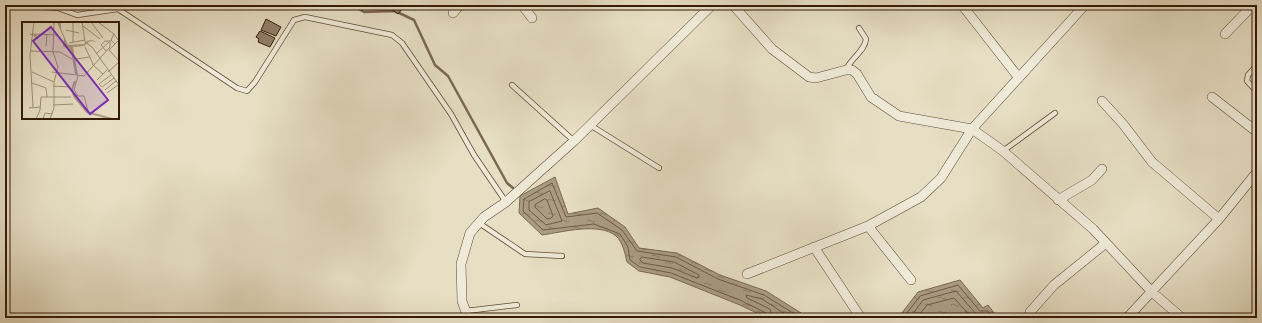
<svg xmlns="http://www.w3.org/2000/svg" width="1262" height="323" viewBox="0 0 1262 323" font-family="'Libre Bodoni',serif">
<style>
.water{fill:url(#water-ripples);stroke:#7b6852}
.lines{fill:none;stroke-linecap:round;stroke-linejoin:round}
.shore{stroke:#6f5b46;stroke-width:1}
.stream{stroke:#7b6852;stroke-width:2.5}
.building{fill:#91806a;stroke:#341a08}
.service-casing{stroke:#614b37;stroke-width:6}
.minor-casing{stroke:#614b37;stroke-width:10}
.service{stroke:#efead9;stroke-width:4.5}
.minor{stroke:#efead9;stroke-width:9}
.inset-river{fill:none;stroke:#aa9c84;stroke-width:2}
.inset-road{fill:none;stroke:#9f9079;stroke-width:1}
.view{fill:#7b2cbf;fill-opacity:0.15;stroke:#7b2cbf;stroke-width:2}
.inset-edge{fill:none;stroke:#341a08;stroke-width:2}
</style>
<defs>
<pattern id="water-ripples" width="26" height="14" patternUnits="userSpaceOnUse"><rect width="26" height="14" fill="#aa9c84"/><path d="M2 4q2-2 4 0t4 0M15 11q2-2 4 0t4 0" fill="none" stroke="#8b7e6a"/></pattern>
</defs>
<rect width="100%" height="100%" fill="#e7dfc4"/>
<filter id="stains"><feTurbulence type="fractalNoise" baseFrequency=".005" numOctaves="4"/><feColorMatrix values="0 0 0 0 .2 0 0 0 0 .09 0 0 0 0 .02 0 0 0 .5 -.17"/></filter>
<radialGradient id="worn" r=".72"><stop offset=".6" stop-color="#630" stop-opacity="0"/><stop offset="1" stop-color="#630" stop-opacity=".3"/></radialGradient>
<path class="water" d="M555,177L568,214L598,208L625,227L639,248L677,253L720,275L766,291L809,318H767L740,305L670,277L639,271L627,262C625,254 623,242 616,236C599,222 563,232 542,235L519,213L520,196Z
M960,280L983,308L988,305L998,318H898L918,292Z"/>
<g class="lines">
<path class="shore" d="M550,191L562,221L546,225L529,210V202Z
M545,199L547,200L553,216L551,218L547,219L535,207V205Z
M642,257L674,262L699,275V277L697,278L672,268L643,263L640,260Z
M768,318L766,313L742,301L671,273L640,267L630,260L628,247L620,234L594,224L543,230L523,211L524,199L552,183L566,217L597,213L622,230L637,251L676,257L718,279L764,295L801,318
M773,318L770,309L747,298L746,295L762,299L791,318
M903,318L920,296L958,285L980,311H988L993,318
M910,318L923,300L956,291L977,315L987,318
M917,318L927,305L954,298L972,318"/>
<path class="stream" d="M352,5L364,12L395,11L414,20L435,65L448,76L507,183L513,188
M5,7L7,5"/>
</g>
<path class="building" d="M385,5H405L398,14Z
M266,19L281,27L276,36L261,30Z
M260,31L275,38L270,47L258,42L259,39L256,37Z"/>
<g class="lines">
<defs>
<path id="service" d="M44,7L58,8L77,15L118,9L237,88L247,91L255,82L294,20L305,17L392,35L402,43L451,114L474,155L506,202
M1257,65L1248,75L1247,81L1257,92
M846,70C851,58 865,51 866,39L859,28
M512,85L574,141
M590,125L659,168
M1003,151L1055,113
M479,223L525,254L562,256
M466,311L517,305"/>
<path id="minor" d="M522,5L532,18
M733,5L772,49L809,77L816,78L846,70H852L857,74L871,97L899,116L972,129L1003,151L1093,229L1152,292L1182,318
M962,5L1019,78
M453,13L460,5
M1225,34L1253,5
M1212,97L1257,132
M1102,101L1123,124L1152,162L1219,219
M1058,200L1092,180L1102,169
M868,226L911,280
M814,247L859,315
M747,274L868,226L921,197L941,178L972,129L1085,5
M1030,312L1054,285L1106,243
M468,318L462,301L461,264L470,233L484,217L506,202L574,141L712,5
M1127,318L1219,219L1257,172"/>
</defs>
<use href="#service" class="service-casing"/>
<use href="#minor" class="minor-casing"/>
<use href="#service" class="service"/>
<use href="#minor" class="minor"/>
</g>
<g transform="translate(22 22)">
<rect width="97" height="97" fill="#e7dfc4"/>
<path d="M35,0L39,1V7L46,23L62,22L65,19L69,18L76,20L68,19L62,24L51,25L56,53L53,52L49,29L41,24L42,17Z" fill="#aa9c84"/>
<path class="inset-river" d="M53,59L50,67L52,74L65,90L90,97"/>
<path class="inset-road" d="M51,0V20M60,0L63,20L70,25L97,63M69,0L81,16M76,0L92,12L97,19M61,4L78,17M44,8L57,11M8,12L15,14L16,17L12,14M10,12L36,13M92,12L89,18L93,22M96,19L87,28L97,39M47,21L63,18M24,24L25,12M63,25L71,42M9,29L38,30L50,37M84,29L79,23L83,19H89M74,32L88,19M55,37L67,35M70,42L81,52M10,50L32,60V86L28,97M30,50L62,54L88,25V20M86,50L97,40M89,53L77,62L80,65L92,56M56,54L52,68L56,74H62L66,89M75,58L85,48M32,60L36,45L31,30L32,0M10,61L24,66L25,75M31,64L48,65M83,68L94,59M85,71L96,63M31,83L51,82M11,85L8,33L12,0M7,86L19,85M14,97L18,88L19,75H49M21,97L23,91L30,92"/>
<path class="view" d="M29,5L86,78L68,92L11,19Z"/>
<rect width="97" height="97" class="inset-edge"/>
</g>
<rect width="1262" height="323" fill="none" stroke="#e7dfc4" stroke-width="20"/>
<rect x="6" y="6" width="1250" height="311" fill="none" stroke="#341a08" stroke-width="2"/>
<rect x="10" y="10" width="1242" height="303" fill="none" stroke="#341a08"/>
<rect width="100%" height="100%" filter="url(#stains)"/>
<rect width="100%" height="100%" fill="url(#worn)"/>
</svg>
